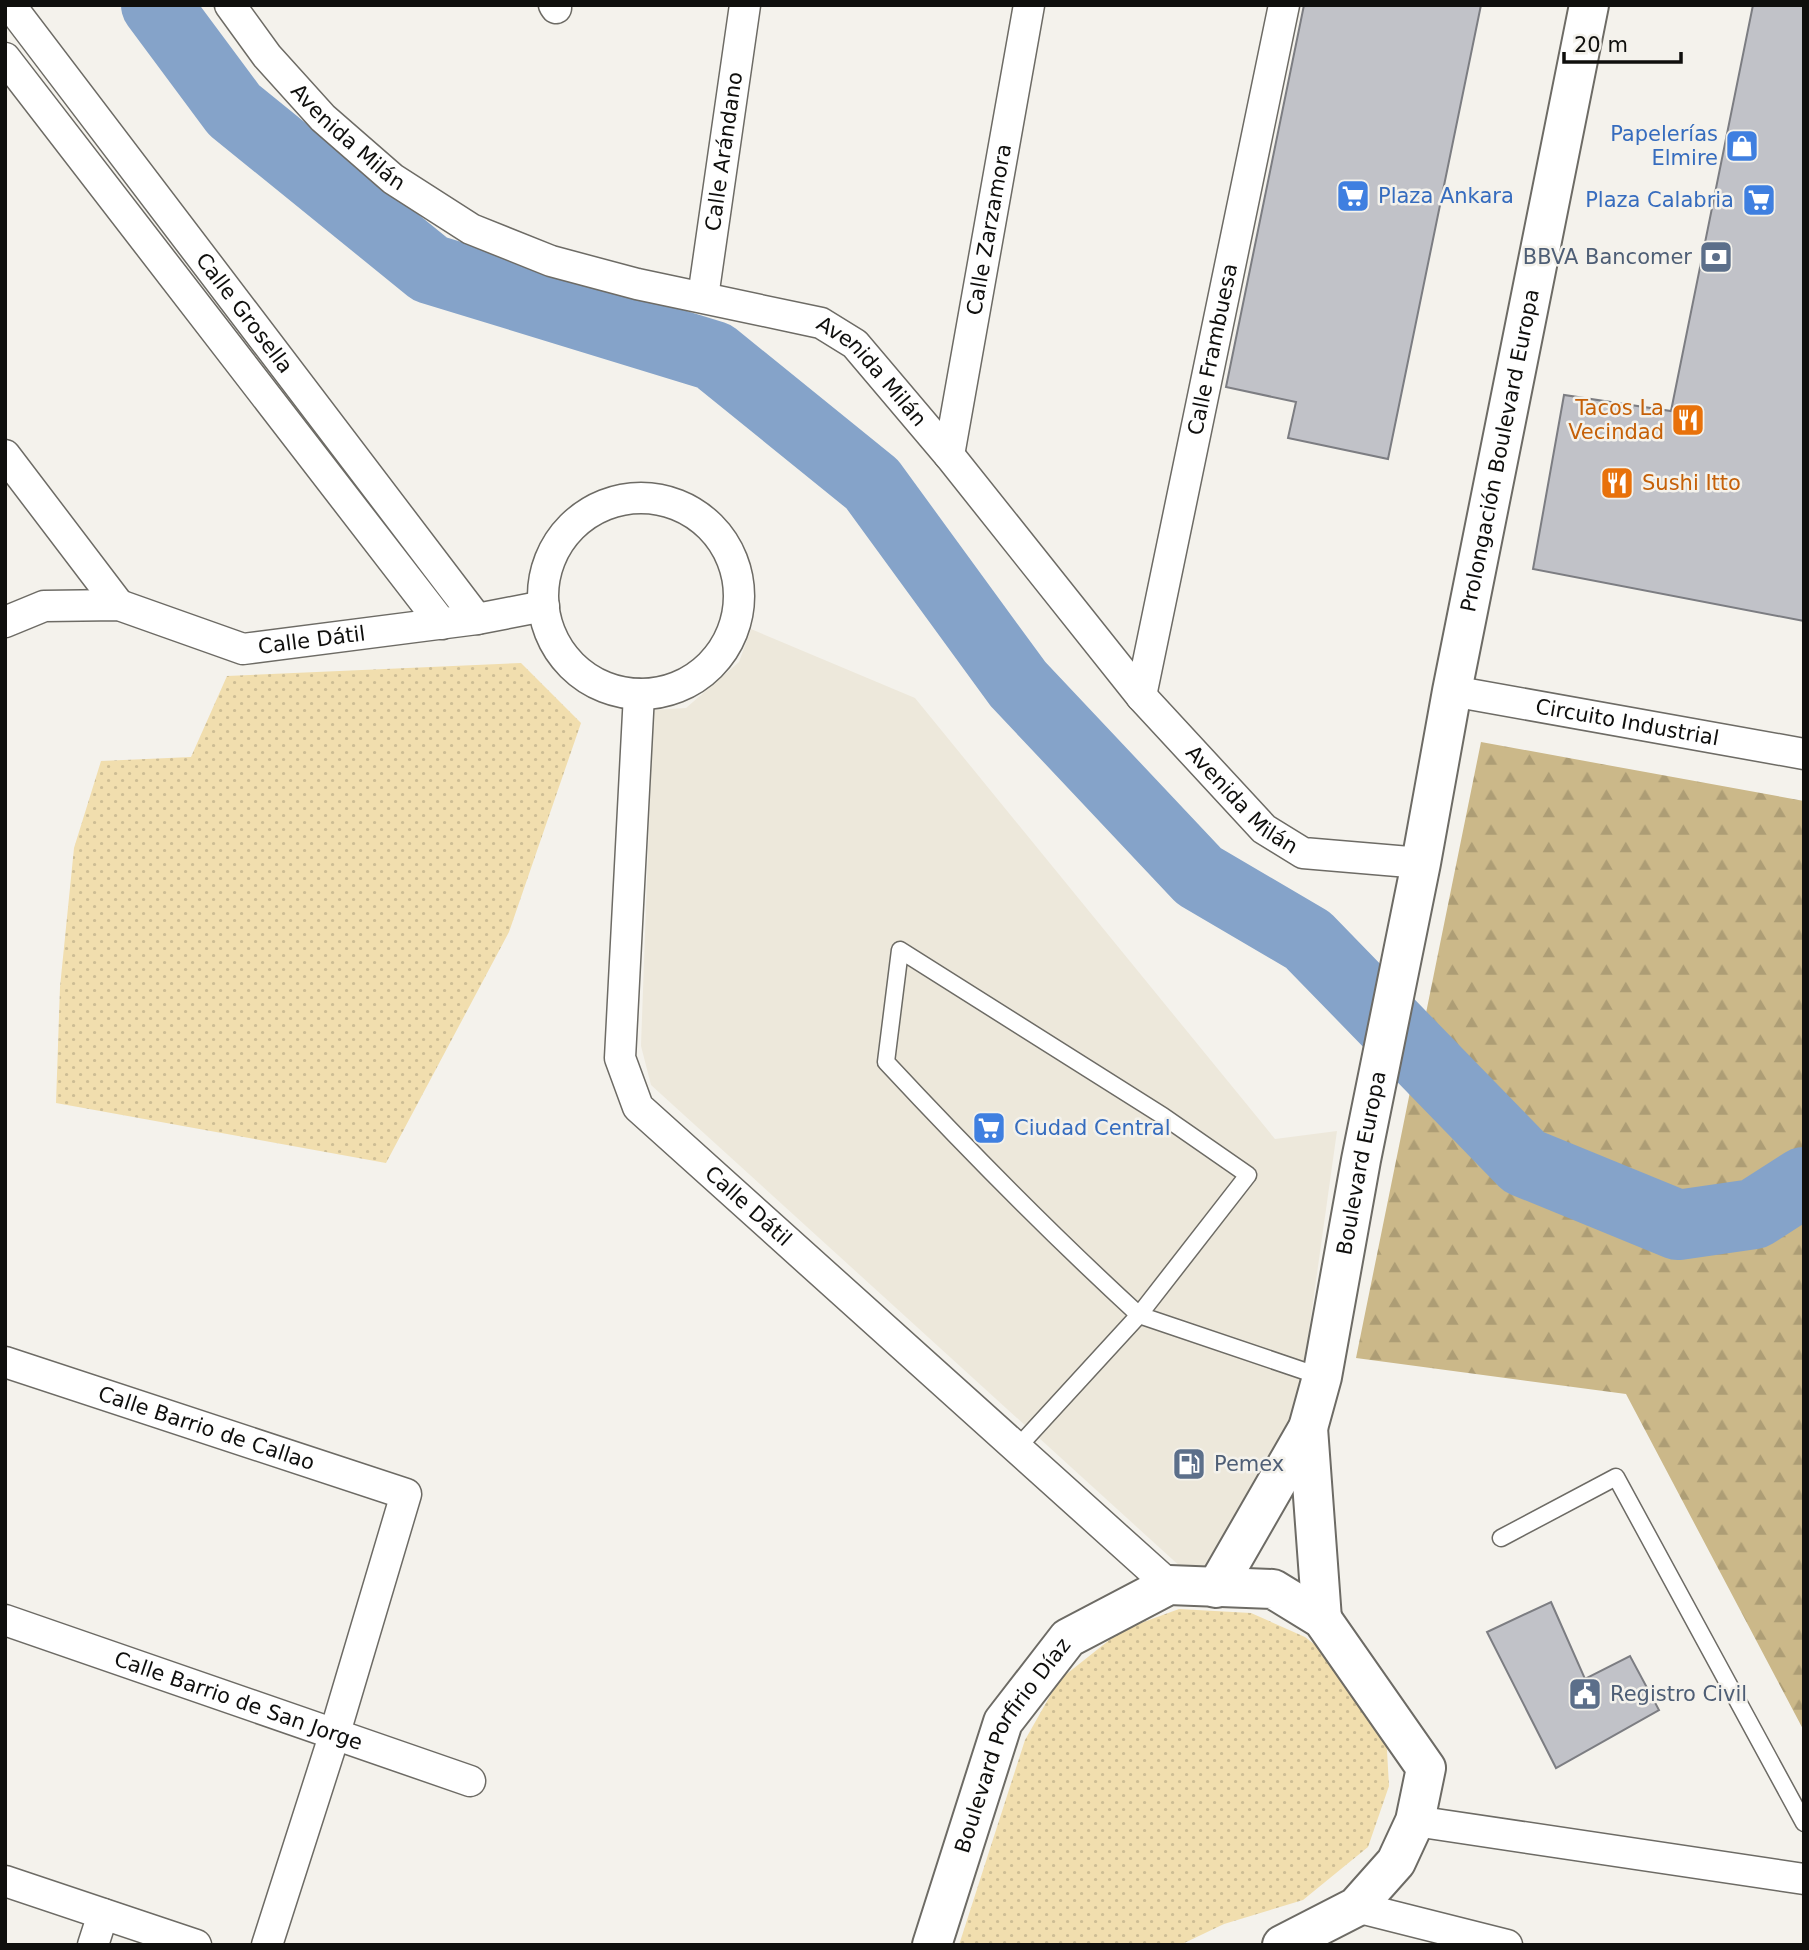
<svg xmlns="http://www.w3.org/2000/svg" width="1809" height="1950" viewBox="0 0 1809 1950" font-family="'DejaVu Sans',sans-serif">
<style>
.built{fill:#ede8db}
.grass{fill:url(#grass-dots)}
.forest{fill:url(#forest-firs)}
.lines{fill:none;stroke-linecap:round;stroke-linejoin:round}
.river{stroke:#85a3c9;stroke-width:70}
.building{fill:#c1c2c8;stroke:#7c7d82;stroke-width:2}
.lane-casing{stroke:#6d6b65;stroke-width:19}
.street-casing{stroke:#6d6b65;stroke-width:33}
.secondary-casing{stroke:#6d6b65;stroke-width:42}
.lane{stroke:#fff;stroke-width:16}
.street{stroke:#fff;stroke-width:30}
.secondary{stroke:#fff;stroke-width:38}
.labels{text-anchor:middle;stroke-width:5;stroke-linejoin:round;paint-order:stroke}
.shop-label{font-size:21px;fill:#366cbe;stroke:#f4f2ec;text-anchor:end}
.street-label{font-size:21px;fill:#0f0f0d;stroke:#f4f2ec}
.service-label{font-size:21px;fill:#4e5e75;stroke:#f4f2ec;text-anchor:start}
.food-label{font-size:21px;fill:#c56008;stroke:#f4f2ec;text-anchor:end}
</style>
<defs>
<pattern id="grass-dots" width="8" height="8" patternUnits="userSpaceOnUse" patternTransform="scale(1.75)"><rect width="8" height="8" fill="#f1deae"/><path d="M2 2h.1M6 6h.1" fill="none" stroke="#cdbd94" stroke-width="1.8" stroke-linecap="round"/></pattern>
<pattern id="forest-firs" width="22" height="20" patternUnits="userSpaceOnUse" patternTransform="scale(1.75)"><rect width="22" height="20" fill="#cbb889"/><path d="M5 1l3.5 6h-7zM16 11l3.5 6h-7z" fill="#ad9d75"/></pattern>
</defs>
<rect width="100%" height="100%" fill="#f4f2ec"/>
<path class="built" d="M751,629L915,698L1275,1139L1337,1131L1305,1359L1290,1422L1209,1565L1183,1569L651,1085L641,1046L653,710L686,708L739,662Z"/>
<path class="grass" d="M521,663L581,723L509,932L386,1163L56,1103L60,987L74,848L101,761L191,757L227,676Z
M1179,1609L1251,1613L1305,1637L1355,1676L1386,1733L1389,1786L1368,1847L1303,1900L1224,1924L1180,1945H959L1025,1740L1059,1680L1122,1630Z"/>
<path class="forest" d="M1481,742L1804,801V1731L1626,1394L1356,1358Z"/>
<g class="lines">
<path class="river" d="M156,5L234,110L430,269L714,356L872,484L1018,684L1199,876L1308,940L1524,1162L1678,1225L1754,1214L1804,1182"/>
</g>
<path class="building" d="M1304,5H1481L1388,459L1288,438L1296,402L1226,387Z
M1753,5H1804V621L1533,569L1564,395L1671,411Z
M1551,1602L1585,1679L1630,1656L1659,1710L1556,1768L1487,1632Z"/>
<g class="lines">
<defs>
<path id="lane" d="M900,950L1163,1116L1248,1175L1139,1315C1051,1234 967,1149 886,1062Z
M1017,1448L1139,1315L1322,1377
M1501,1538L1616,1477L1804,1823"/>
<g id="street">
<path id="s1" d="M10,5L477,619"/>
<path id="s2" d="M230,5L267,56L323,118L393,179L471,229L551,261L637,284L821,323L855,344L949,455L1141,696L1264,829L1303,853L1421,863"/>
<path d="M554,5L556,8"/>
<path d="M5,58L442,624"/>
<path id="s3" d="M703,297L745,5"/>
<path d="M5,455L119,605"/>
<path id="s4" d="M949,455L1029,5"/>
<circle cx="641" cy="596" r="98"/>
<path id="s5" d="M5,622L44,606L119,605L243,649L477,619L544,606"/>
<path id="s6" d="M1452,691L1804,754"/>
<path id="s7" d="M639,694L620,1058L638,1107L1169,1585"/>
<path id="s8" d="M1141,696L1284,5"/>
<path id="s9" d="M5,1362L406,1494L334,1736L267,1945"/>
<path id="s10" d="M5,1620L470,1781"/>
<path d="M1415,1821L1804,1879"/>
<path d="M5,1881L196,1945"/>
<path d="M1356,1907L1507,1945"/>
<path d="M93,1945L103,1914"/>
</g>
<g id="secondary">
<path d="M1308,1428L1322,1619"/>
<path id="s11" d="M1216,1588L1308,1428L1322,1377L1361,1160L1421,863L1452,691L1589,5"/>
<path id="s12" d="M932,1945L1003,1722L1068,1638L1169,1585L1273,1589L1322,1619L1426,1768L1415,1821L1396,1862L1356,1907L1282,1945"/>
</g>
</defs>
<use href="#lane" class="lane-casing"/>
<use href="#street" class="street-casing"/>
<use href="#secondary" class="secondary-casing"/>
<use href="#lane" class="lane"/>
<use href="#street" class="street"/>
<use href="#secondary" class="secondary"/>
</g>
<defs>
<symbol id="shop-square" viewBox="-11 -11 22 22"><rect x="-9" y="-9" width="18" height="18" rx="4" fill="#3f7fe0" stroke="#f4f2ec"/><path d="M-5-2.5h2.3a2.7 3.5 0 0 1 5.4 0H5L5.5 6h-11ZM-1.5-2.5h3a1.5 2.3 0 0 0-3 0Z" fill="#fff"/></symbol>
<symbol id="supermarket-square" viewBox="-11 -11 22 22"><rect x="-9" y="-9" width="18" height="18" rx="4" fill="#3f7fe0" stroke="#f4f2ec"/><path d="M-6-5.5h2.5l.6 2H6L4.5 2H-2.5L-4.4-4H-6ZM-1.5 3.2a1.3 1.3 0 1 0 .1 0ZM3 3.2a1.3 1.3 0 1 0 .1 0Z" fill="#fff"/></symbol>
<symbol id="bank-square" viewBox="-11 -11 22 22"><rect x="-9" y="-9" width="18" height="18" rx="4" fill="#5c6f8a" stroke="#f4f2ec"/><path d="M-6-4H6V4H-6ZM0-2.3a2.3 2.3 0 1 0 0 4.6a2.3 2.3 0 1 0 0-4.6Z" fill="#fff"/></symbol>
<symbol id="restaurant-square" viewBox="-11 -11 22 22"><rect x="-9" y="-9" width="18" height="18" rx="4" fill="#e8710a" stroke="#f4f2ec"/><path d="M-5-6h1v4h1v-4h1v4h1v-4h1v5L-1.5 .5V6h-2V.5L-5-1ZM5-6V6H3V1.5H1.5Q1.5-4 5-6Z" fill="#fff"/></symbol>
<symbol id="fuel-square" viewBox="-11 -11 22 22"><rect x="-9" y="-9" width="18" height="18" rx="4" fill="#5c6f8a" stroke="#f4f2ec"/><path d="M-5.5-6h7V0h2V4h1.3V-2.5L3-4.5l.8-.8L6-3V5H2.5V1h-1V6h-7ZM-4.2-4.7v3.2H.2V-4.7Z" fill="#fff"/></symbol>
<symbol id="civic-square" viewBox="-11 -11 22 22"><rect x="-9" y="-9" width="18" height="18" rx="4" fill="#5c6f8a" stroke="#f4f2ec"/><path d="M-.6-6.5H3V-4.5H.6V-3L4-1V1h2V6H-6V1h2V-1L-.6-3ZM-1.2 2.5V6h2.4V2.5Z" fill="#fff"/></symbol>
</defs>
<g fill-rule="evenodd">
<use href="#shop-square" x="1723" y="127" width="38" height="38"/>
<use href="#supermarket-square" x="1334" y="177" width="38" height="38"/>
<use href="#supermarket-square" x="1740" y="181" width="38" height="38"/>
<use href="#bank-square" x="1697" y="238" width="38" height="38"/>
<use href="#restaurant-square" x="1669" y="401" width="38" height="38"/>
<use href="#restaurant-square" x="1598" y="464" width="38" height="38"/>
<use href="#supermarket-square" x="970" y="1109" width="38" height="38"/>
<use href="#fuel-square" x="1170" y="1445" width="38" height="38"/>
<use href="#civic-square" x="1566" y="1675" width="38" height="38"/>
</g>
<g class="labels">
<g class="shop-label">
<text x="1718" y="141">Papelerías<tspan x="1718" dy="24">Elmire</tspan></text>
<text x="1378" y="203" text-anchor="start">Plaza Ankara</text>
<text x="1734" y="207">Plaza Calabria</text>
<text x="1014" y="1135" text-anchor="start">Ciudad Central</text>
</g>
<g class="street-label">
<text dy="7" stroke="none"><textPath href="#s2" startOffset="178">Avenida Milán</textPath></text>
<text dy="7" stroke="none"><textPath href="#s3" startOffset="147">Calle Arándano</textPath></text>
<text dy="7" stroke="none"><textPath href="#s4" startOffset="229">Calle Zarzamora</textPath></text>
<text dy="7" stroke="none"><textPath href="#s1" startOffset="387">Calle Grosella</textPath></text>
<text dy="7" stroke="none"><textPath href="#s8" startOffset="354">Calle Frambuesa</textPath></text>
<text dy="7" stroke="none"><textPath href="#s2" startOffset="766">Avenida Milán</textPath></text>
<text dy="7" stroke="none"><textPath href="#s11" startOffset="1181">Prolongación Boulevard Europa</textPath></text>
<text dy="7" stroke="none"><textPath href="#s5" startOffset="318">Calle Dátil</textPath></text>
<text dy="7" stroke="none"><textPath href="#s6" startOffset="178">Circuito Industrial</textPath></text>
<text dy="7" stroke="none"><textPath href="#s2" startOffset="1334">Avenida Milán</textPath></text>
<text dy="7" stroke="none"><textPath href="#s11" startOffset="455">Boulevard Europa</textPath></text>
<text dy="7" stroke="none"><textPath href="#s7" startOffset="565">Calle Dátil</textPath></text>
<text dy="7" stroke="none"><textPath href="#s9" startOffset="212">Calle Barrio de Callao</textPath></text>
<text dy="7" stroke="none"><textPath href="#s10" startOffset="247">Calle Barrio de San Jorge</textPath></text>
<text dy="7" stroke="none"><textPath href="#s12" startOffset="217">Boulevard Porfirio Díaz</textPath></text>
</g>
<g class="service-label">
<text x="1692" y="264" text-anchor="end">BBVA Bancomer</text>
<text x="1214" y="1471">Pemex</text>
<text x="1610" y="1701">Registro Civil</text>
</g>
<g class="food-label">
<text x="1664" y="415">Tacos La<tspan x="1664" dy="24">Vecindad</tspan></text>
<text x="1642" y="490" text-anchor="start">Sushi Itto</text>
</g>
</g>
<rect width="1809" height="1950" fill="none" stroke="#0f0f0d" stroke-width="14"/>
<path d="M1564 52v10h117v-10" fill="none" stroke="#0f0f0d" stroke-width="3.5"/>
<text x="1574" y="52" font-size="21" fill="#0f0f0d" stroke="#f4f2ec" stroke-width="5" paint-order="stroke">20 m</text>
</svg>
